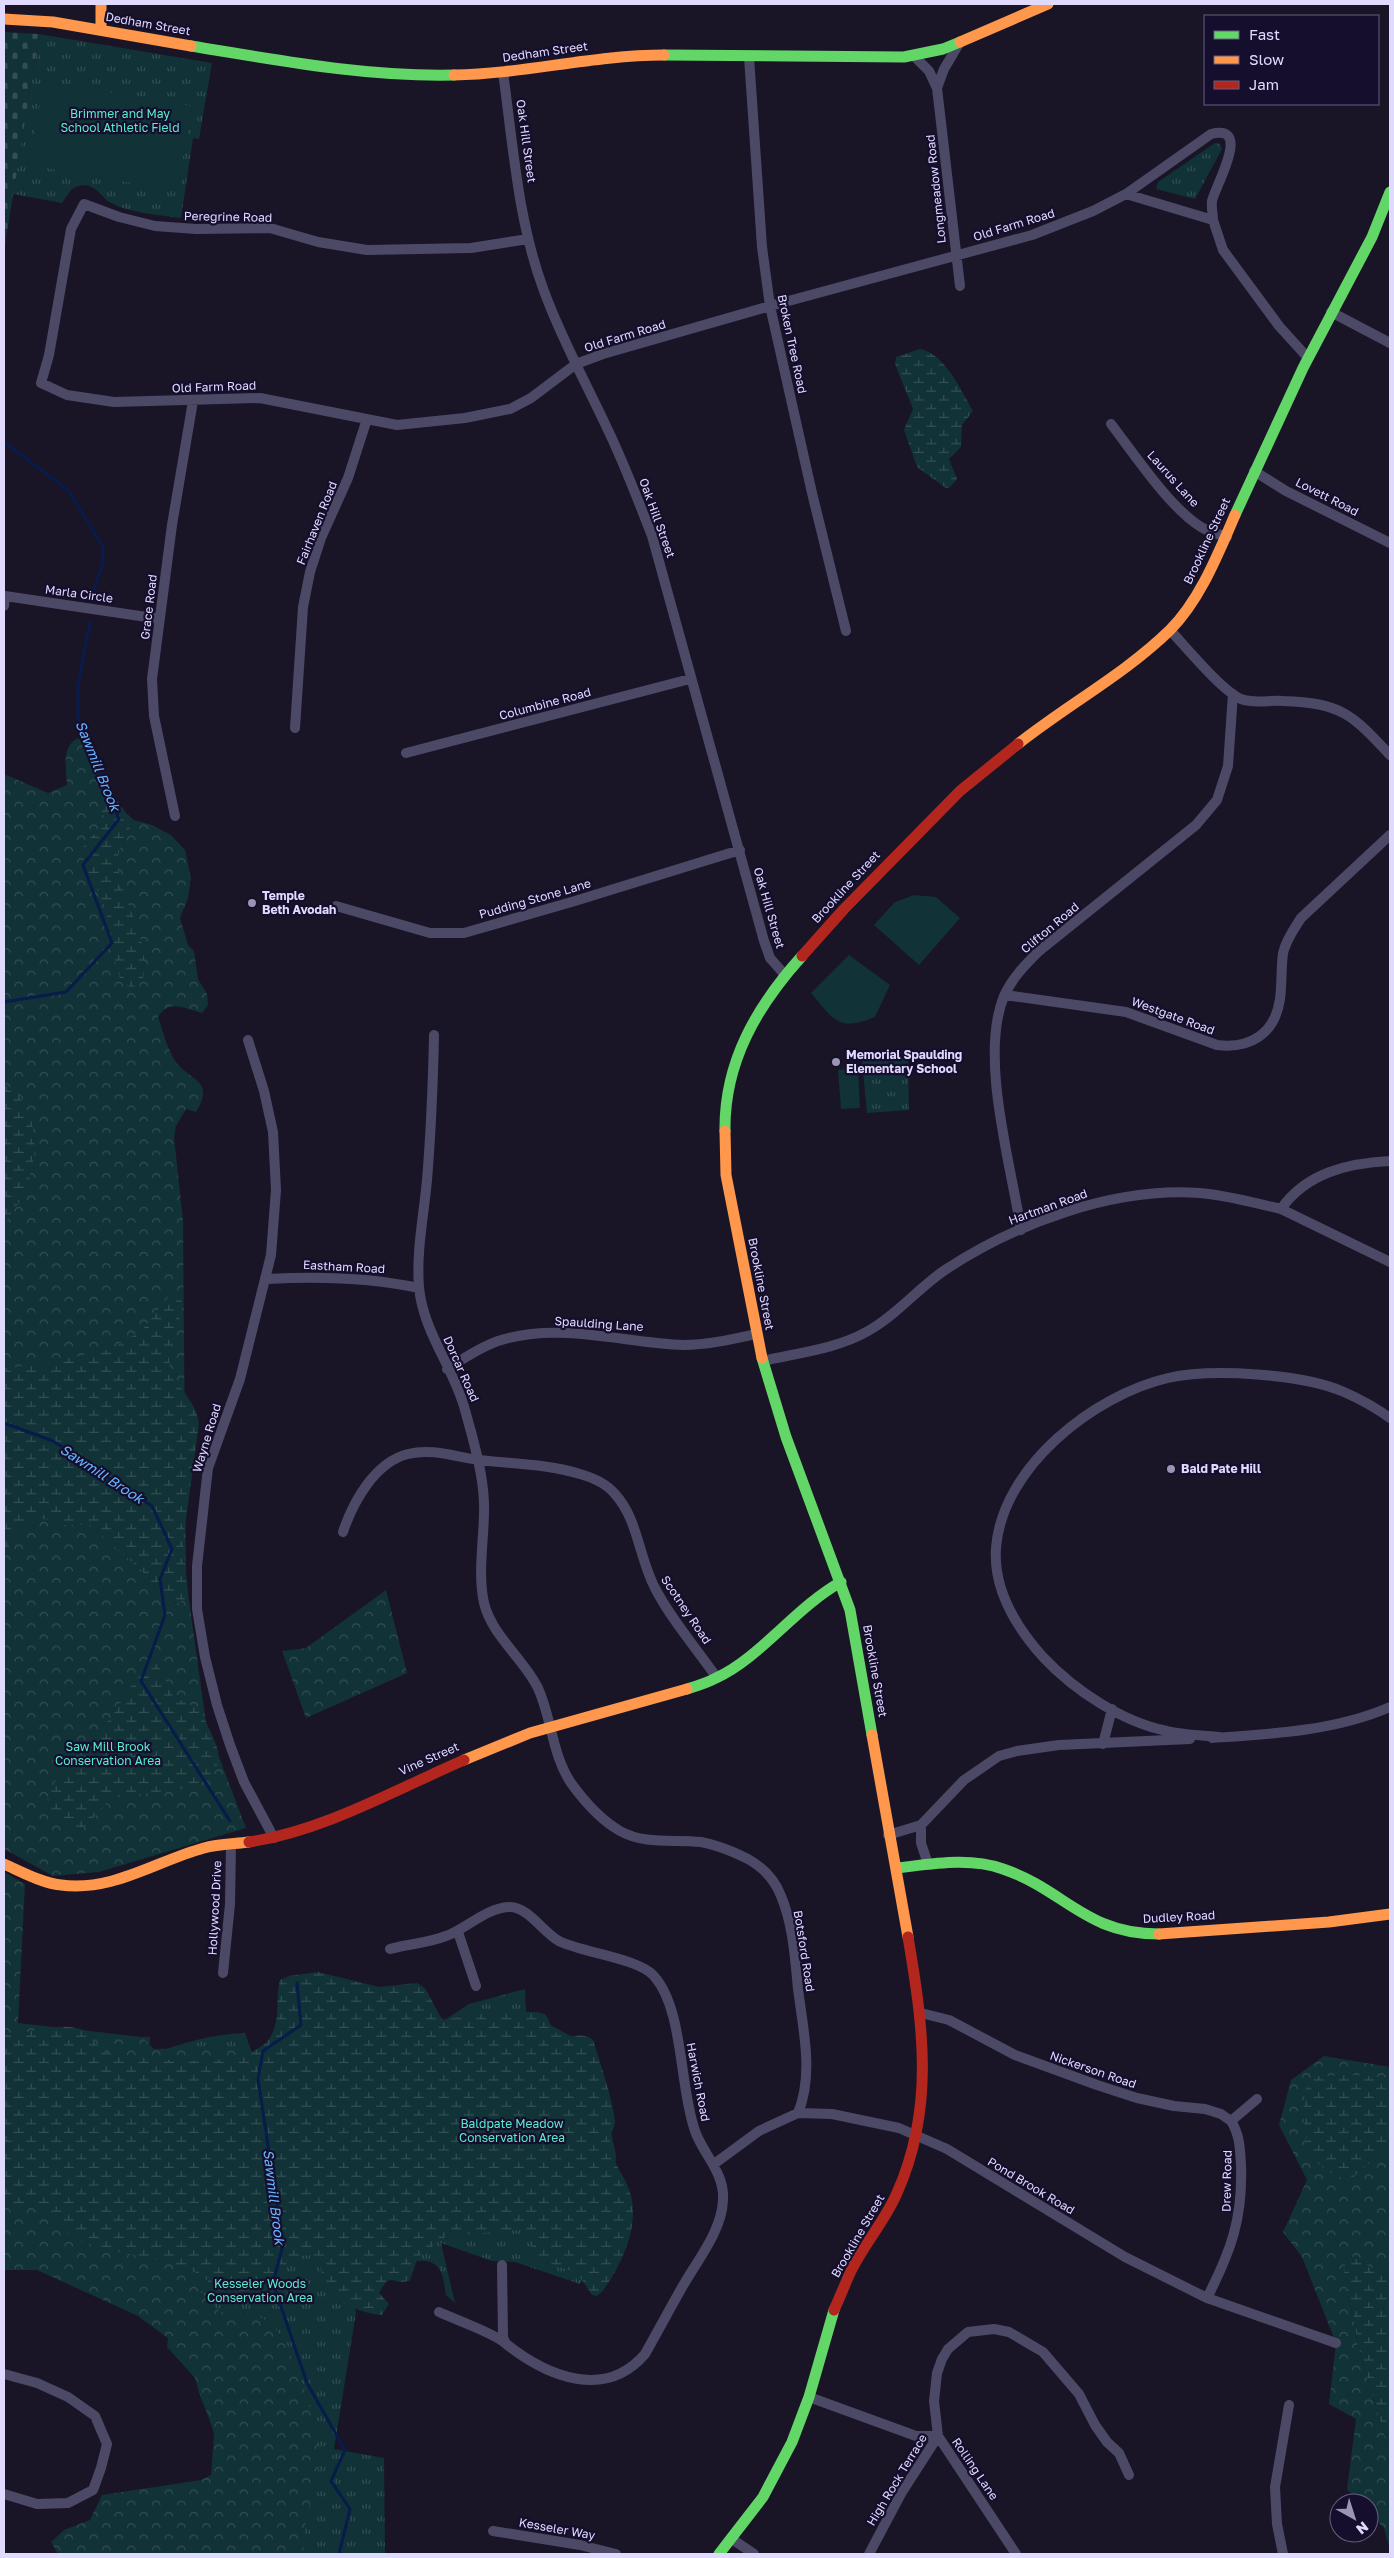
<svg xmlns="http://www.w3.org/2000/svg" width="1394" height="2558" viewBox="0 0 1394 2558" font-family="'Golos Text',sans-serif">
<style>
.grass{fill:url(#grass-tufts)}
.forest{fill:url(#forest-crowns)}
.wetland{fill:url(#wetland-marsh)}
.cemetery{fill:url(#cemetery-stones)}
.garden{fill:#113236}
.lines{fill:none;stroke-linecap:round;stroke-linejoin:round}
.stream{stroke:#071c4b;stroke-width:3}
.street{stroke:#4c4967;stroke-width:10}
.fast{stroke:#63d668;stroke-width:11}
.slow{stroke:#ff974d;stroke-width:11}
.jam{stroke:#b3261e;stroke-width:11}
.poi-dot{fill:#9a95b3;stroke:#150e2d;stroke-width:2}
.labels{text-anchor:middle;stroke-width:4.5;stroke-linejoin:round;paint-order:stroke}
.street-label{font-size:12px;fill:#e0daff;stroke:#150e2d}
.park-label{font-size:12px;fill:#58edce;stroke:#150e2d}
.poi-label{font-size:12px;font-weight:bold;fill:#e0daff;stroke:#150e2d;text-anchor:start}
.water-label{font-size:14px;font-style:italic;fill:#68b3ff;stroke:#150e2d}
</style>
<defs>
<pattern id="grass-tufts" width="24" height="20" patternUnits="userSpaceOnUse" patternTransform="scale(1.25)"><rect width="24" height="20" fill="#113236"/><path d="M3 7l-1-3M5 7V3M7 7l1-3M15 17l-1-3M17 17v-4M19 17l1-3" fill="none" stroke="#334f54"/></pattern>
<pattern id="forest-crowns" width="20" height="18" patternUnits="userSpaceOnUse" patternTransform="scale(1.25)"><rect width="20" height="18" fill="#113236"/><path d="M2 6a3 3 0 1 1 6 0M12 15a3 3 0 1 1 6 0" fill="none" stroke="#334f54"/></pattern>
<pattern id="wetland-marsh" width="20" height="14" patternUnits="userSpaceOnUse" patternTransform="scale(1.25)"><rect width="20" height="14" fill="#113236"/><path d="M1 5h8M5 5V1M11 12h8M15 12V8" fill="none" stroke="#334f54"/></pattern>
<pattern id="cemetery-stones" width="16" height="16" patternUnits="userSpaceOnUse" patternTransform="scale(1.25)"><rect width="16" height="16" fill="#113236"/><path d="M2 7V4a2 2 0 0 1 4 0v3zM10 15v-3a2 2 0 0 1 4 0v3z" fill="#334f54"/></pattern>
</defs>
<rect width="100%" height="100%" fill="#191526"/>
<path class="grass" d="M39,34L212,63L199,139L193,138L181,218C159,215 130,213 111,203C102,198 99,189 89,186C83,184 76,186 71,190L62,203L13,194Z
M1215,143L1220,144L1222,149L1195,199L1156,189L1158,182Z
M908,1056L909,1110L867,1113L862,1060Z
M525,1989L526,2012L593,2048L616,2155L614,2226L580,2284L515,2262L492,2261L441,2243L455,2303L446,2295C443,2277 443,2259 417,2261L349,2277L356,2313L334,2449L384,2458L385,2554H232L225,2459L199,2393L189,2352L136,2037H150L149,2055C182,2043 211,2034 245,2033L263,2084L437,2025L469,2004Z"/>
<path class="forest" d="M91,735L93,758L99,764L112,800L118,807L134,820L152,825L171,835L185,850L191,878L188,898L180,918L188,945L194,951L198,979L207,994L208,1005L202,1013C184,1008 169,999 158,1017C163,1031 167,1049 176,1062C189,1081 216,1079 196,1112L186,1109L176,1126L174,1137L183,1221L186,1579L206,1723L246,1828L99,1872L53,1876L4,1849V774L48,793L67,785C66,763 59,738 91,735Z
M386,1590L407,1673L306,1718L282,1651L306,1648Z
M4,1872L25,1884L18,2023L142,2037L154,2049L231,2047L256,2062L182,2266L192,2283L220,2312C238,2313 260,2312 273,2326C297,2352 324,2438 318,2472C314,2499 300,2527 304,2554H58L51,2542L64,2530L90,2520L102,2495L201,2480L211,2475L214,2433L195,2378L167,2347L168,2338L138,2316L37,2270H4Z
M1324,2056L1390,2067V2278L1351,2256L1347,2295L1354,2318L1358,2346L1390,2453V2550L1384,2528L1369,2512V2503H1360L1347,2489L1356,2419L1329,2404L1336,2343L1302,2257L1283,2232L1307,2180L1279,2125L1291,2080Z"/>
<path class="wetland" d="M920,349C945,354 961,390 973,411L962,425L961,447L949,459L957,479L950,487L946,488L917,467L904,430L913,409L895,364L896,357Z
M103,787L106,788C113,797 132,814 130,827C128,842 116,845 118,866C122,904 151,939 143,978L133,987L127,986L120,979L112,948L107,941V910L84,864L82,849L89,839L106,823L98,800Z
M4,1083C51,1113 38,1188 4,1223Z
M175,1296L181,1300L182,1308C179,1325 169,1344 169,1361C170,1384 197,1398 199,1424L183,1541L188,1592L184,1600L174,1605L162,1600L143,1572L90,1525C81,1524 74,1526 66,1525C58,1524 50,1519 43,1519C20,1517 7,1546 4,1563V1368L38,1365L112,1349L143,1329L168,1297Z
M157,1663L173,1696L198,1709L203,1715C218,1751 234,1765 190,1788L112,1798L79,1833H74L61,1823L49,1808L47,1798L51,1788L66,1766L111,1718L139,1674Z
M318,1972L379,1987L417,1983L425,1988L440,2016L444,2020L488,2011L537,2012L545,2014C550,2020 551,2032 560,2035C571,2039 583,2031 593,2040C601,2066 611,2093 615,2121C615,2128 609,2135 610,2143C611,2163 627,2177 631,2196C639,2229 621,2266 602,2292L597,2296L592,2295L577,2273L544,2261L535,2254L529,2239L520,2230L446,2236L418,2257L410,2280C392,2288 392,2268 379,2293L389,2304L382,2315C364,2314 336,2303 326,2287C321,2279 322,2268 319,2260L312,2255L300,2256L289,2263L277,2279L258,2295L233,2298L220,2292L200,2274L155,2259L108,2250L79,2241L33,2205L4,2204V2035C27,2034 64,2020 85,2031C95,2037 96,2048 107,2053C143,2058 249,2074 271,2036C281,2018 275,1998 280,1980L289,1976Z
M1356,2075L1390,2078V2148C1375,2153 1356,2180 1348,2179C1338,2178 1321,2168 1315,2160C1304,2144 1298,2095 1311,2078L1320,2076Z
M1351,2256L1390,2278V2453L1358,2346L1354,2318L1347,2295L1344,2276L1345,2264Z"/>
<path class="cemetery" d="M4,32L39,34L4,251Z"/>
<path class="garden" d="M44,81L192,106L177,191L29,165Z
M914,895L936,897L960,918L919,965L874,925L895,902Z
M849,955L890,985L875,1017C838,1032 834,1020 811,993Z
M858,1068L860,1108L841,1109L838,1070Z"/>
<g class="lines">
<path class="stream" d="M4,442L68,490L103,547V563L94,590
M4,1002L66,992L112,943L83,865L119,819L78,719V685L90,622
M4,1423L53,1441L152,1506L172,1549L160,1579L165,1615L141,1681L230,1821
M297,1983L301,2025L263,2051L258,2079L283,2245L273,2283L307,2383L345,2450L331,2481L350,2509L339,2554"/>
<path class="street" d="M914,56L929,71L937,88L960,286
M749,57L762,247L770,306L812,493L846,631
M503,72C513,145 518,222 544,291C561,338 586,383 607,428C624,463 638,500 652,536L764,941L770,958L785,975
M937,88L944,69L960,42
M1126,194L1211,134C1253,123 1215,186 1212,201C1211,207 1213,214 1213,220
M528,239L471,248L367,250L318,242L270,228L196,229L155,226L119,217L84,204L71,229L49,355L41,383L67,395L114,402L260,398L397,425L465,418L510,409L531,398L576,364L603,354L770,306L1032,235L1093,211L1126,194L1213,220L1223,250L1279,326L1308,358
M1331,312L1390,343
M1111,424C1135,455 1169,507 1201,527C1209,532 1219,534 1227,537
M1254,471L1286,491L1390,543
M4,606L5,596L160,619
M1170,630C1185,646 1222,691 1241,699C1254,704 1269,700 1283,701C1341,703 1352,714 1390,755
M295,728L303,607L310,572L321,538L348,478L367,419
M406,753L690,679
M175,816L154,716L152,679L172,525L193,401
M336,906L430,933H464L575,901L740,850
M1005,995L1126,1012L1217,1045C1250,1049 1275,1034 1280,999C1282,984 1281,968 1283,953C1286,940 1294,929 1301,918L1390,835
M434,1035C433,1083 431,1131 427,1180C424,1214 416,1252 419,1287C423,1332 454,1368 465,1410C473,1439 483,1472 484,1503C485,1535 477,1571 484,1603C492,1636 524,1659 538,1688C552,1719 552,1755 571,1783C584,1801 601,1820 620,1831C645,1845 674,1839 701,1842C718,1845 732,1851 748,1859C762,1867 775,1880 781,1896C793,1924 795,1958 798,1989C803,2029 814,2074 798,2113
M248,1040L264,1091L273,1132L276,1190L271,1255L240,1379L208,1468L197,1566V1609L205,1657L217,1705L230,1745L244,1782L274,1838
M1281,1209L1390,1262
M1021,1230C1011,1164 979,1057 1004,996C1012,978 1026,964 1039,951L1196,825L1217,800L1228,766L1233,694
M267,1279C318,1276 368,1277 419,1288
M763,1361C797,1353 837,1349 868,1331C897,1315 918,1288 945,1270C1016,1223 1114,1187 1199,1193C1227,1195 1254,1203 1281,1209C1306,1173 1348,1163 1390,1161
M447,1369C463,1359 480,1347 498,1341C558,1321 623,1343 684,1345C708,1345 733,1339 756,1334
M343,1532C353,1502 375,1462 408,1454C433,1448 455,1457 479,1460C512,1464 548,1464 580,1474C594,1478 606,1483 615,1494C638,1519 639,1558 655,1588C670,1618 697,1649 717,1678
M1219,1737C1202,1735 1184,1735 1167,1731C1122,1722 1074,1690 1043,1657C1017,1628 993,1590 996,1548C1002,1467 1094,1395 1168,1378C1212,1368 1303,1374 1344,1392C1360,1399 1376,1408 1390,1418
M1212,1738C1272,1734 1335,1731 1390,1707
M1103,1744L1112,1709
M921,1825V1843L928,1864
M888,1835L921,1825L964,1780L999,1756L1017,1751L1059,1745L1190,1739
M458,1932L476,1986
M390,1949C408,1944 428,1943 446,1936C466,1929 487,1907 510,1907C528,1907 544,1933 559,1941C583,1953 638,1958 654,1976C684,2010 679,2086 695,2131C703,2154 725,2173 723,2200C722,2232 695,2263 680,2291C668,2312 657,2333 645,2354C605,2401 546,2376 505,2343C494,2333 454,2319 439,2312
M223,1973L230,1904L231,1844
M921,2013L949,2020L1015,2055L1097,2085L1137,2098L1174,2106L1205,2109L1221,2114L1231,2121L1257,2099
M714,2164L759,2131L798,2113L832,2114L899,2128L947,2149L1125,2257L1207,2298L1336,2343
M502,2265L503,2337L505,2342
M1207,2298C1231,2251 1243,2218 1241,2165C1240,2149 1240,2135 1231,2121
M4,2374L37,2383L68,2397L95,2416L107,2444L101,2468L93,2490L68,2503L37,2504L4,2494
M809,2397L916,2436H938L1016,2554
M493,2531L580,2545L616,2554
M732,2539L754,2554
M869,2554L902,2492L938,2436L934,2401L937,2373L942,2359L948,2349L968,2332L994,2329L1009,2332L1043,2352L1079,2394L1095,2425L1107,2442L1119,2453L1129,2475
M1283,2554L1277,2524L1275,2487L1289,2405"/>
<path class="fast" d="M191,46C278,60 365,77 454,75
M664,55L904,57L943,49L960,42
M1235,515L1303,368L1372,237L1390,192
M725,1131C724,1062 757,1006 802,956
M762,1358L786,1437L850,1610L872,1735
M687,1689C697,1686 707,1683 716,1678C760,1658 796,1607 841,1582
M897,1868C932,1864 969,1857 1003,1869C1065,1890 1085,1934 1159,1934
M719,2554L763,2497L792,2442L809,2397L834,2310"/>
<path class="slow" d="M101,4V30
M4,19L53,22L191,46
M960,42L1048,4
M454,75C524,74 592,55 664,55
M1018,744C1067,705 1125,674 1170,630C1200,600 1218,554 1235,515
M725,1131L726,1175L762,1358
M872,1735L908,1937
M464,1760L530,1733L687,1689
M4,1864C22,1872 42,1883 61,1885C113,1892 156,1861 204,1848C218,1844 234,1844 249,1842
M1159,1934L1329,1922L1390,1914"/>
<path class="jam" d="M802,956L844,909L960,791L1018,744
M249,1842C323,1831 395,1790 464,1760
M834,2310C840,2297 845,2284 851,2271C864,2244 885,2221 897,2193C935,2108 923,2025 908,1937"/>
</g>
<g class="poi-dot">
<circle cx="252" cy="903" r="5"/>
<circle cx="836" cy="1062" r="5"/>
<circle cx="1171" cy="1469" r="5"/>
</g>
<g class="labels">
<g class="street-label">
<text transform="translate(148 24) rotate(10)" y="4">Dedham Street</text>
<text transform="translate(545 52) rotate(-8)" y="4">Dedham Street</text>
<text transform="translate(526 141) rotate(82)" y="4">Oak Hill Street</text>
<text transform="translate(936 189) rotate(-96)" y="4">Longmeadow Road</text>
<text transform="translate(228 217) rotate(1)" y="4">Peregrine Road</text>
<text transform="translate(1014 225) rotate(-17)" y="4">Old Farm Road</text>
<text transform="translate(625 336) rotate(-17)" y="4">Old Farm Road</text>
<text transform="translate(792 344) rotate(78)" y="4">Broken Tree Road</text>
<text transform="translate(214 387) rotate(-2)" y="4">Old Farm Road</text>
<text transform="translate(1173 479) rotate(48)" y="4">Laurus Lane</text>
<text transform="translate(1327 497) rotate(27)" y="4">Lovett Road</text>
<text transform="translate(657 518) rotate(70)" y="4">Oak Hill Street</text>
<text transform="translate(317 523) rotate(-68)" y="4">Fairhaven Road</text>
<text transform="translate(1207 541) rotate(-65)" y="4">Brookline Street</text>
<text transform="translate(79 594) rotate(8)" y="4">Marla Circle</text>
<text transform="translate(149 607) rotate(-83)" y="4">Grace Road</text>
<text transform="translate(545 704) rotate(-15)" y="4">Columbine Road</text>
<text transform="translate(846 887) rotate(-47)" y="4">Brookline Street</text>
<text transform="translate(535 899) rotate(-16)" y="4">Pudding Stone Lane</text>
<text transform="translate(769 908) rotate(74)" y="4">Oak Hill Street</text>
<text transform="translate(1050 928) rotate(-40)" y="4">Clifton Road</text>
<text transform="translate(1173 1016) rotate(20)" y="4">Westgate Road</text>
<text transform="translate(1048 1207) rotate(-20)" y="4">Hartman Road</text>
<text transform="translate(344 1267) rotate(3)" y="4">Eastham Road</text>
<text transform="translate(761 1284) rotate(79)" y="4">Brookline Street</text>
<text transform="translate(599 1324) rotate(4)" y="4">Spaulding Lane</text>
<text transform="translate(461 1369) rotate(66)" y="4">Dorcar Road</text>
<text transform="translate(207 1438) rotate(-73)" y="4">Wayne Road</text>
<text transform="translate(686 1610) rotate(56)" y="4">Scotney Road</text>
<text transform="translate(875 1671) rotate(80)" y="4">Brookline Street</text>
<text transform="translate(429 1759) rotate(-24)" y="4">Vine Street</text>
<text transform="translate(215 1908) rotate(-87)" y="4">Hollywood Drive</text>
<text transform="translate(1179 1917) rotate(-3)" y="4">Dudley Road</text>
<text transform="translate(804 1951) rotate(81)" y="4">Botsford Road</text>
<text transform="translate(1093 2070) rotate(19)" y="4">Nickerson Road</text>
<text transform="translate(698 2082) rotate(79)" y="4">Harwich Road</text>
<text transform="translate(1227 2181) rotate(-89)" y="4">Drew Road</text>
<text transform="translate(1031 2186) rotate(31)" y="4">Pond Brook Road</text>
<text transform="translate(858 2236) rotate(-60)" y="4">Brookline Street</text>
<text transform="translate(975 2469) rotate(56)" y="4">Rolling Lane</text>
<text transform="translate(897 2480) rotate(-59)" y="4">High Rock Terrace</text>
<text transform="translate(557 2529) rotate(10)" y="4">Kesseler Way</text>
</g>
<g class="park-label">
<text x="120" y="118">Brimmer and May<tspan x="120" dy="14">School Athletic Field</tspan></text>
<text x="108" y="1751">Saw Mill Brook<tspan x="108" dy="14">Conservation Area</tspan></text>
<text x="512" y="2128">Baldpate Meadow<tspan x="512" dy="14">Conservation Area</tspan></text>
<text x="260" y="2288">Kesseler Woods<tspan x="260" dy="14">Conservation Area</tspan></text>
</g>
<g class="poi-label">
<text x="262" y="900">Temple<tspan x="262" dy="14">Beth Avodah</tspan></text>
<text x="846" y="1059">Memorial Spaulding<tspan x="846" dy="14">Elementary School</tspan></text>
<text x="1181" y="1473">Bald Pate Hill</text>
</g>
<g class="water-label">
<text transform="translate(98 766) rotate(68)" y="5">Sawmill Brook</text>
<text transform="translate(102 1474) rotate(33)" y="5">Sawmill Brook</text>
<text transform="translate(274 2197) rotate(83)" y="5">Sawmill Brook</text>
</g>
</g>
<rect width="1394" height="2558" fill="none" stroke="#e0daff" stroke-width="10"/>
<rect x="1204" y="15" width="175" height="90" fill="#150e2d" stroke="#666081"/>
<rect x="1214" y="31" width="25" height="8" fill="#63d668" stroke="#666081"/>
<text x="1249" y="40" font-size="15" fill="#e0daff">Fast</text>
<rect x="1214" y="56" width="25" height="8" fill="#ff974d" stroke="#666081"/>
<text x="1249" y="65" font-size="15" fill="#e0daff">Slow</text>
<rect x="1214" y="81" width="25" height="8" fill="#b3261e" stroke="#666081"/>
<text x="1249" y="90" font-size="15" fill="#e0daff">Jam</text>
<g transform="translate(1354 2518) rotate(141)"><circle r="24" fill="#150e2d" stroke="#666081"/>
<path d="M0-4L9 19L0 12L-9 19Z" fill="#9a95b3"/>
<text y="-8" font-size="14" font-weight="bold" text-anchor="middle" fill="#e0daff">N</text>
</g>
</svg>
